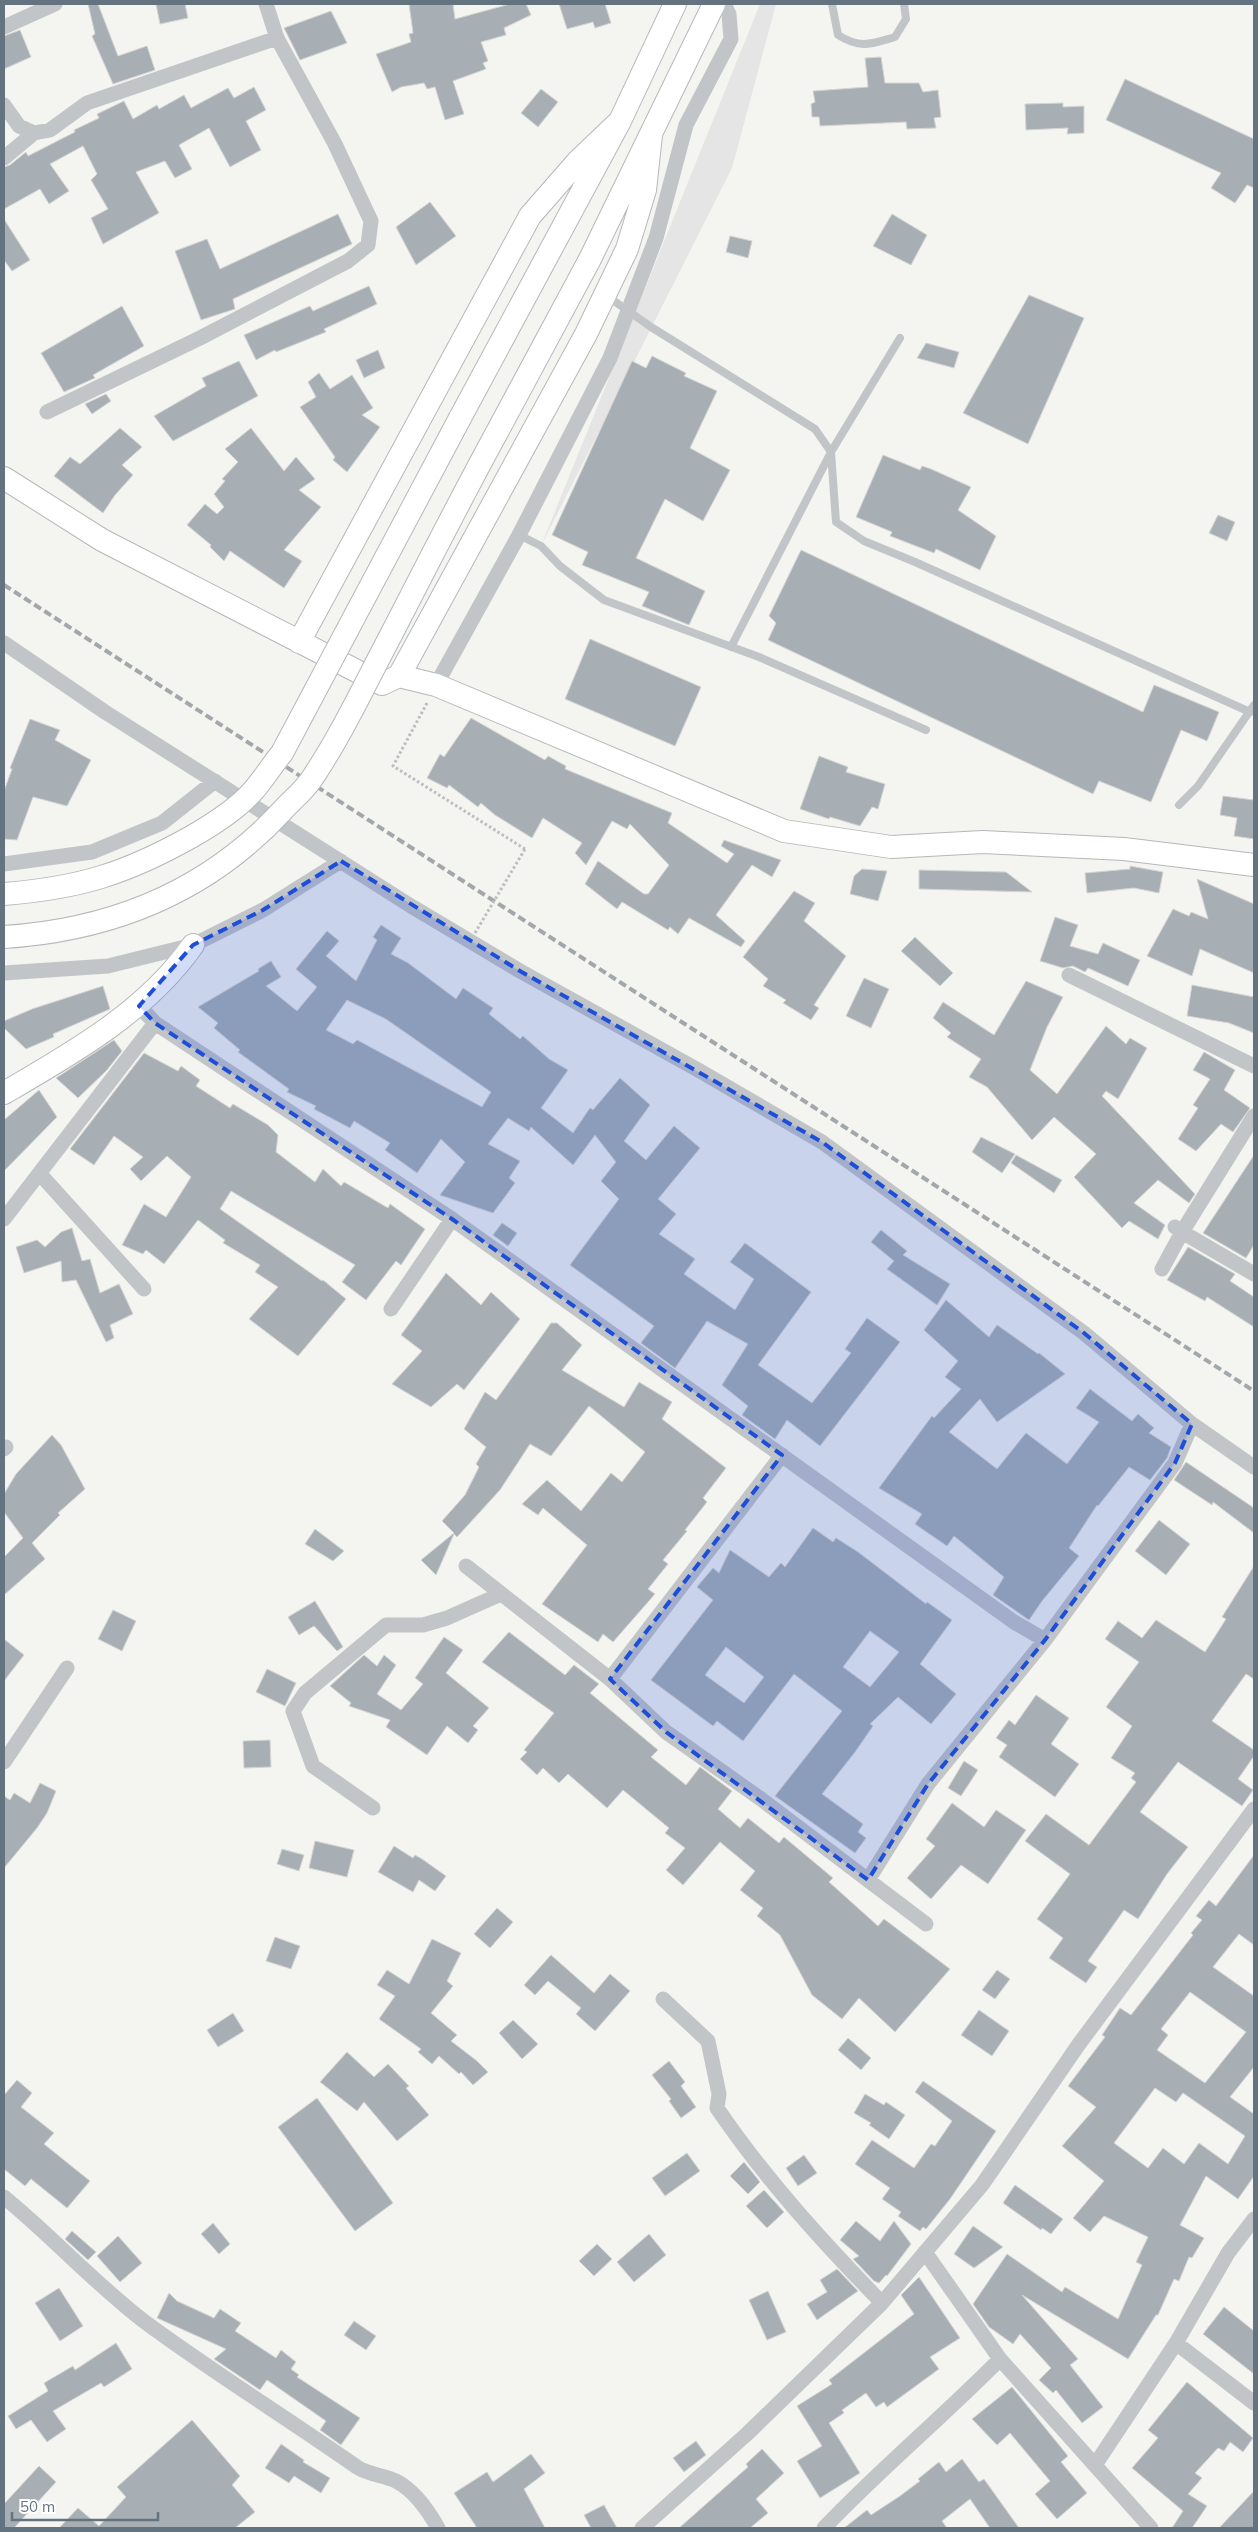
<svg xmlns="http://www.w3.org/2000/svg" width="1258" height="2532" viewBox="0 0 1258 2532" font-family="Mulish,sans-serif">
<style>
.built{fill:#e4e5e4}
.building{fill:#a8afb4;stroke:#d5d5d3;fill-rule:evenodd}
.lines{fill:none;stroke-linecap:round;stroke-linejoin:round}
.secondary-casing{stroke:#b4b8bc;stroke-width:24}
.path{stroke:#bbbdbf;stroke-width:3;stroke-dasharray:2.5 2.5;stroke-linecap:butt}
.lane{stroke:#c2c5c8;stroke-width:8}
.street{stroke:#c2c5c8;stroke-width:15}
.secondary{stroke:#fff;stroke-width:22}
.rail{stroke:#a2a7ac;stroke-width:4;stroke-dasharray:8 4;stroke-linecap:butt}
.secondary-bridge-casing{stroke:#b4b8bc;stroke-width:24;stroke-linecap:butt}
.path-bridge{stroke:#bbbdbf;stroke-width:3;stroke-dasharray:2.5 2.5;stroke-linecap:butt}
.secondary-bridge{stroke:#fff;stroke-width:22}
.marked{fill:#1d4ed8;fill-opacity:0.2;stroke:#1d4ed8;stroke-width:4;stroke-dasharray:10 6;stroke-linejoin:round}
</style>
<rect width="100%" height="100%" fill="#f4f4f0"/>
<path class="built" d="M760,4H776L732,168L541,546Z"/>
<path class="building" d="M88,4H98L118,56L147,46L155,70L113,84L92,36L95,34Z
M156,4H185L188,18L160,24Z
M409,4H453L455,19L510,4H526L531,15L504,28L506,35L481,42L488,61L483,63L486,69L453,81L464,114L445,120L435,87L427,89L424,83L401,87L392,92L376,54L411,42L409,34L413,33Z
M559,4H605L611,23L595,28L593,22L567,29Z
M331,11L347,43L300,60L284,28Z
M20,30L31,57L4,69V36Z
M881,57L885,83H919L923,92L938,90L941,117L934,118L936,128L907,129L906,122L820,126L819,117H812L811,104L815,102L813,91L868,87L865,58Z
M1125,79L1254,139V188L1247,185L1235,203L1211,188L1221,173L1106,120Z
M254,87L266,110L246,121L261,150L230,167L209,128L179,145L192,169L175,178L165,161L136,172L159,213L103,244L91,218L108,209L91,180L97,174L83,146L50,164L69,191L49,204L40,189L4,209V167L10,165L26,152L28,156L75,132L74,130L99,118L97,114L124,101L133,119L157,105L159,109L184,95L191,108L228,88L234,98Z
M541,89L558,102L538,127L521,113Z
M1063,103V107L1084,106V133L1067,134L1068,128L1026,130L1025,104Z
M430,202L456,236L416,265L396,227Z
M338,214L352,244L233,299L235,309L201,320L175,251L207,239L220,269Z
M892,214L927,235L911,265L873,246Z
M4,219L30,260L12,271L4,260Z
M730,236L752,241L748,258L726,252Z
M369,286L377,304L324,329L326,332L276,352L275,350L256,360L244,335L310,306L313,311Z
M1029,295L1084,318L1028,444L963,413Z
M122,306L144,346L93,375L95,378L64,392L41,353Z
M926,343L959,352L954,368L917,358Z
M378,350L385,368L364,378L356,360Z
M652,356L686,373L684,376L717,391L690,448L730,470L703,521L665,499L636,558L705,591L689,625L642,606L649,592L582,565L588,552L552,535L632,361L646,368Z
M239,361L258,396L173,441L154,416L206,386L202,378Z
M319,373L330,389L352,375L373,408L362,415L380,427L347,472L333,460L335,457L300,407L316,397L308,382Z
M106,394L111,401L92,414L85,404Z
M120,428L142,447L122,465L133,475L115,495L103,513L54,476L70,457L80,464Z
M251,428L284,471L296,457L315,479L299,490L321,507L284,550L302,561L284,588L230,551L224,561L210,547L211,545L187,525L205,504L217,514L224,507L214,494L225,481L222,479L238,462L225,449Z
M883,455L920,470L922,466L931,469L971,487L958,510L996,536L980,570L936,549L934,553L890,536L892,532L856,517Z
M1218,515L1235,522L1227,541L1209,533Z
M801,550L1143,712L1154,685L1219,712L1207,741L1181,730L1151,802L1099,781L1093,794L768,640L776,623L769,616Z
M590,639L701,687L675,746L565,699Z
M471,718L545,760L548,756L566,766L565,769L672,813L668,823L727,863L734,854L721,846L724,840L781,860L772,877L752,865L716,915L745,941L741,947L689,918L678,934L670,927L668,930L622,902L617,909L585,884L598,861L644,894H648L669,865L630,824L627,829L612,821L586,865L575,853L582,843L543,818L532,838L495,815L481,803L478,807L449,785L447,788L427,778L440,754L444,757Z
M30,719L60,730L55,740L91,760L67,806L33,797L17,840L4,839V791L12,769L10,768Z
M819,756L848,767L846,772L885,784L878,809L872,807L860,826L830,817L829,819L800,809Z
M1223,796L1254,800V839L1234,836L1237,818L1220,815Z
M1130,866L1163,872L1159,893L1134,888L1087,893L1085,873L1130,869Z
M862,869L887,871L878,901L850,894L854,876Z
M919,870L1006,872L1032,892L919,889Z
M1197,879L1254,904V973L1200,949L1192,976L1147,956L1173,909L1189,916L1191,912L1208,919Z
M794,891L815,903L804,921L846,956L814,1005L819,1008L811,1020L783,1003L786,1000L763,986L768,979L743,957Z
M1055,917L1078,925L1070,946L1098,954L1103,943L1140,960L1128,986L1088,968L1085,972L1073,966L1063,968L1040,961Z
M381,925L401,938L391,954L408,963L456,999L463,988L493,1008L489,1014L520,1039L523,1036L549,1059L568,1070L541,1108L573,1133L590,1108L593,1110L620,1078L650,1105L624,1141L646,1160L674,1126L700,1148L658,1199L676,1214L659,1234L695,1259L684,1274L735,1310L754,1279L730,1262L745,1243L811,1292L758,1365L812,1403L851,1353L845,1349L867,1318L900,1342L820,1446L787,1420L775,1439L742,1415L748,1406L722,1385L748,1344L707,1321L675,1368L641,1343L654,1326L570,1265L619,1199L601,1181L616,1162L595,1135L573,1165L531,1127L529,1131L508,1118L488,1144L520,1161L509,1178L515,1183L493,1213L440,1195L465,1162L441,1139L417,1173L385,1150L390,1143L354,1121L350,1128L314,1109L316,1106L287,1092L289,1089L238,1052L240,1050L214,1028L218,1023L198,1007L259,971L258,969L271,961L281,977L266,986L297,1011L317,987L296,969L327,931L339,941L326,956L356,981L377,940L373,937ZM347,1000L386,1019L491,1092L482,1107L357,1040L353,1044L326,1030Z
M915,937L953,973L940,986L901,951Z
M864,978L889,989L871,1028L846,1016Z
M1026,981L1063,997L1047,1027L1030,1070L1057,1094L1106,1026L1126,1044L1130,1038L1147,1048L1118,1099L1106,1091L1102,1096L1195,1194L1189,1203L1158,1180L1134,1203L1165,1225L1158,1239L1129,1221L1122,1228L1074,1177L1096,1154L1054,1117L1032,1140L987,1087L969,1077L981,1059L947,1037L951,1033L933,1018L943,1002L994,1035Z
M1192,985L1254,997V1033L1229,1023L1187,1016Z
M103,986L110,1009L53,1034L54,1037L26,1049L4,1028V1021L32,1009Z
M114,1040L122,1051L107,1070L78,1098L56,1078Z
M1204,1052L1235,1070L1224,1090L1250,1108L1233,1132L1221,1124L1196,1151L1178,1139L1198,1108L1193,1105L1210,1079L1193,1070Z
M144,1053L178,1071L181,1066L200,1080L196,1086L230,1108L233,1104L268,1125L278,1135L276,1152L315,1182L323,1169L341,1186L344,1182L388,1208L390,1204L425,1229L401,1265L396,1261L366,1300L342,1282L355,1265L231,1191L220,1209L322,1281L323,1280L346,1299L298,1356L249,1319L278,1287L255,1272L260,1265L223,1243L225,1240L198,1220L164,1264L146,1250L143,1254L122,1245L144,1204L166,1217L191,1177L167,1156L141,1181L130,1169L143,1157L114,1136L94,1165L70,1149Z
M39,1090L57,1117L4,1171V1120Z
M981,1137L1015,1154L1002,1173L972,1152Z
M1016,1155L1062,1180L1054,1193L1011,1163Z
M1254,1155V1245L1246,1258L1203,1233Z
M502,1223L517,1233L508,1246L493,1235Z
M72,1228L82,1261L90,1259L100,1293L119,1284L133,1314L110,1325L114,1338L106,1342L76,1280L62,1282L61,1261L24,1273L16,1247L37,1240L45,1247L61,1232Z
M881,1230L907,1251L903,1255L950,1284L937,1305L887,1269L894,1261L871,1242Z
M1188,1247L1235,1274L1230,1281L1254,1297V1327L1207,1297L1205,1301L1167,1280Z
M446,1273L481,1305L491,1292L520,1319L464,1390L457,1384L431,1407L392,1384L422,1351L401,1335Z
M946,1300L989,1337L997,1325L1038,1354L1039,1353L1065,1374L997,1422L980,1399L949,1432L997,1469L1026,1433L1067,1464L1099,1422L1076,1408L1090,1389L1132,1421L1138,1414L1154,1428L1149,1433L1171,1447L1167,1458L1150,1480L1129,1467L1098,1506L1097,1505L1069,1548L1079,1556L1042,1601L1029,1620L993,1595L1004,1577L954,1536L947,1546L915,1524L922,1514L879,1488L932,1416L934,1418L961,1389L945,1377L958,1361L924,1330Z
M551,1323H557L582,1345L562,1370L624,1407L639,1382L672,1402L662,1419L726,1468L703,1498L707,1502L685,1530L687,1531L663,1560L668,1564L648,1589L655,1594L613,1642L603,1634L598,1642L542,1604L587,1545L543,1508L538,1515L522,1504L547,1480L581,1511L611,1473L622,1482L645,1452L589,1406L551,1456L530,1444L500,1490L457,1537L454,1534L436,1575L421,1560L454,1533L442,1521L465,1495L479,1467L476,1464L486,1447L464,1429L485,1392L496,1400Z
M52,1435L61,1445L85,1489L58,1513L60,1515L32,1543L45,1559L4,1595V1557L23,1538L4,1512V1494L16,1474Z
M1186,1462L1254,1508V1533L1213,1502L1212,1505L1174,1480Z
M1159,1520L1190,1544L1166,1575L1135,1551Z
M813,1528L833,1542L836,1538L858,1552L926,1604L927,1602L952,1620L920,1664L956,1694L931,1724L898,1697L870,1724L873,1726L855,1752L822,1794L863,1824L858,1832L866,1838L855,1853L775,1796L842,1711L794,1674L743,1741L717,1721L713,1726L651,1680L713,1600L697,1587L713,1568L719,1573L730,1550L769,1577L781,1563L785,1567ZM870,1631L899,1652L870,1687L843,1667ZM726,1647L764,1677L744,1703L705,1675Z
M315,1529L344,1551L333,1561L305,1544Z
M1254,1566V1679L1246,1674L1212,1721L1254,1750V1756L1238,1779L1253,1790L1242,1806L1178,1762L1140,1812L1188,1847L1167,1874L1138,1919L1124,1910L1088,1961L1097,1967L1086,1983L1049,1958L1063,1938L1037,1919L1070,1874L1025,1841L1046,1814L1089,1845L1136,1782L1131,1778L1135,1773L1111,1758L1132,1726L1106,1707L1139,1662L1105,1639L1118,1621L1142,1638L1156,1620L1205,1652L1226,1619L1222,1617Z
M315,1601L343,1647L337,1651L314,1626L299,1635L288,1617Z
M113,1610L136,1621L122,1651L98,1639Z
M509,1632L565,1675L574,1665L599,1684L590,1693L658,1750L651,1757L686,1785L700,1767L732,1791L718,1809L740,1828L748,1818L779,1843L784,1837L833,1878L829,1882L878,1926L884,1919L950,1969L895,2032L859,1998L842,2019L812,1995L780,1935L757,1916L763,1908L740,1890L755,1871L720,1842L683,1885L666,1870L685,1848L665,1833L669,1828L623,1790L607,1808L568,1774L559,1783L543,1768L537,1775L520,1759L527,1752L524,1750L554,1713L482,1662Z
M444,1637L463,1650L446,1673L489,1708L473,1726L478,1730L468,1743L447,1726L427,1755L386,1727L390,1720L349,1706L351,1703L330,1686L364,1655L377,1666L384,1655L396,1665L377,1694L401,1710L423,1684L415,1678Z
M4,1639L24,1655L4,1681Z
M267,1669L296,1683L285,1706L256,1692Z
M1036,1695L1069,1718L1051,1744L1079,1764L1055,1797L999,1757L1007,1745L996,1738L1009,1720L1015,1725Z
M270,1740L271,1767L244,1768L243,1741Z
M964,1761L978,1770L961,1796L948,1788Z
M40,1783L56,1791L47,1813L37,1828L4,1868V1796L10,1800L14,1793L30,1803Z
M952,1803L984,1827L996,1810L1026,1830L988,1884L961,1865L931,1899L907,1878L935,1846L926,1839Z
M315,1841L354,1850L347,1877L309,1868Z
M394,1846L413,1858L415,1855L422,1859L446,1876L435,1891L419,1880L413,1892L378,1872Z
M282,1849L304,1855L299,1871L277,1864Z
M1254,1855V1945L1239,1934L1213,1967L1254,1996V2067L1230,2097L1254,2114V2176L1238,2199L1206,2176L1180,2225L1204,2238L1192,2258L1189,2257L1179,2281L1174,2279L1158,2315H1156L1128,2359L1022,2295L1078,2359L1070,2365L1103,2407L1082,2423L1056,2390L1053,2393L1039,2380L1051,2368L1020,2334L1013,2344L989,2327L973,2304L1007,2254L1062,2292L1065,2287L1118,2319L1142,2265L1136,2262L1148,2237L1104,2216L1090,2232L1073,2218L1104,2181L1062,2146L1096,2107L1068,2086L1105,2037L1102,2035L1120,2008L1131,2015L1193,1935L1191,1933L1202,1920L1196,1916L1209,1900L1216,1906ZM1190,1992L1246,2032L1205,2083L1157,2050L1168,2035L1161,2029ZM1155,2088L1176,2102L1183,2093L1245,2136L1228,2164L1199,2143L1184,2164L1163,2148L1148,2168L1114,2143Z
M497,1908L513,1922L490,1948L474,1934Z
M275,1937L300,1946L291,1969L266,1961Z
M432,1939L461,1953L447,1981L453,1986L431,2013L457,2035L451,2041L477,2061L488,2072L473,2085L461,2072L459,2074L439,2056L432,2064L418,2052L421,2049L379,2019L395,1996L377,1985L387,1970L409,1984Z
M551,1955L594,1993L610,1974L630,1991L595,2031L576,2014L581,2008L548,1981L535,1995L524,1985Z
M997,1970L1010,1979L995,1999L982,1990Z
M979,2010L1009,2031L992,2056L961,2035Z
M233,2013L244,2031L218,2047L207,2030Z
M513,2020L538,2044L522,2059L499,2033Z
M848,2038L871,2058L861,2070L838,2050Z
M347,2052L374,2077L388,2064L409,2086L406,2088L429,2115L397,2141L364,2102L357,2111L320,2082Z
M669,2061L685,2082L681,2086L696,2107L681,2118L669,2101L671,2099L652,2075Z
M17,2080L32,2093L21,2107L54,2133L44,2144L90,2181L67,2208L31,2179L25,2186L4,2169V2093L5,2094Z
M923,2081L996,2131L950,2199L926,2229L923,2227L920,2231L898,2216L901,2212L882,2199L890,2188L855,2164L872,2140L914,2168L931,2144L935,2146L952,2121L915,2092Z
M865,2094L884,2105L886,2102L905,2115L889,2139L869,2125L871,2123L854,2113Z
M317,2098L393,2203L355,2231L278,2127Z
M687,2153L700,2171L665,2196L652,2178Z
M804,2155L817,2173L798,2186L786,2168Z
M744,2162L760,2182L748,2194L730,2176Z
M1015,2185L1063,2219L1051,2234L1042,2228L1041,2230L1003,2203Z
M764,2190L784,2212L767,2228L746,2206Z
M856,2221L880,2241L894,2221L911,2244L887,2276L886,2275L879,2283L874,2281L853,2259L859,2256L840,2240Z
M213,2223L230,2244L219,2254L201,2234Z
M973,2226L1003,2247L974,2268L954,2254Z
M72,2231L96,2252L88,2260L65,2239Z
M649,2234L666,2255L634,2282L617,2262Z
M118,2236L142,2263L120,2282L97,2256Z
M597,2244L612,2259L594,2276L579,2261Z
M837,2269L858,2291L817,2320L807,2304L827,2292L820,2280Z
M919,2277L960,2338L930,2357L939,2369L887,2407L884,2402L876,2407L866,2393L842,2410L844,2413L829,2423L860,2473L820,2498L797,2461L822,2446L797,2406L832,2384L829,2380L914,2314L901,2295Z
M59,2288L83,2326L60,2341L35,2303Z
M768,2291L786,2332L767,2340L749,2300Z
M169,2293L177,2301L214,2318L220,2309L241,2323L235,2331L276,2358L281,2350L296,2362L291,2369L299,2375L297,2377L360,2418L341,2445L320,2430L326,2421L267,2380L260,2390L214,2359L226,2349L157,2318Z
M1224,2307L1254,2331V2374L1203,2334Z
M354,2321L376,2336L366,2350L344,2335Z
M116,2343L132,2369L104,2387L101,2383L53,2411L66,2429L47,2442L31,2420L16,2429L8,2416L48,2391L44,2383L73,2366L75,2370Z
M1187,2382L1253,2438L1243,2452L1230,2442L1224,2451L1218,2448L1195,2473L1202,2478L1188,2494L1207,2506L1192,2528H1172L1183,2511L1132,2468L1158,2438L1148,2430Z
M1012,2387L1068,2456L1061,2462L1087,2493L1057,2519L1035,2494L1050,2481L1010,2433L997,2445L972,2419Z
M192,2420L240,2476L232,2485L255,2512L235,2528H59L78,2508L99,2526L126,2497L117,2487Z
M696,2441L706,2455L684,2472L673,2458Z
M281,2444L304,2460L303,2462L330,2478L321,2493L294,2476L289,2483L265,2468Z
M762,2449L784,2473L756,2499L768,2513L750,2528H679L748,2467L746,2464Z
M531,2454L545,2473L524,2489L545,2528H477L454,2493L487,2472L493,2482Z
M962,2459L979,2482L984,2479L1019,2528H990L970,2499L942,2521L947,2528H844L867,2510L871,2515L900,2496L920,2481L918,2479L939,2462L946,2472Z
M39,2466L56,2482L14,2528H4V2504Z
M1254,2491V2528H1219Z
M604,2505L617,2528H591L584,2515Z"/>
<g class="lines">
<defs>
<path id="secondary" d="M460,418L620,121L675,4
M496,434L590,259L714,4
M4,478L102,540L382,684L399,676L436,685L784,831L891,847L983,842L1124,849L1254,865
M299,642L530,216L578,161L620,121
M399,676L586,334L627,249L645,190L651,135
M4,1093C73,1053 147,1011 193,945"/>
</defs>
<use href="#secondary" class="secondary-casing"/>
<path class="path" d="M427,703L393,766L525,849"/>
<path class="lane" d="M832,4L838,35C860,49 871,44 895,37L906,19L904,4
M607,296L651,327L815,429L831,452L836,522L864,541L915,562L1250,712
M519,535L541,546L560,566L604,600L759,657L926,730
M731,647L831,452L900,338
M1179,805L1198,786L1254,705"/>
<path class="street" d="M4,27L55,4
M4,105L19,126L34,133L50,130L87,103L277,38
M4,158L34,133
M47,412L200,338L348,261L368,245L371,221L335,144L277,38L266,4
M4,643L105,712L411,906L520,971L700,1071L822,1142L1084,1333L1192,1424
M436,685L519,535L610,358L656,238L686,125L731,39L729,14L724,4
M4,864L92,852L162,823L215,781
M4,973L108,966L193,945L263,910L341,861
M1069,975L1254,1066
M139,1006L155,1023L452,1219L1014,1622L1045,1640L1175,1463L1192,1424L1254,1467
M40,1174L144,1289
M4,1219L155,1023
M1175,1227L1182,1232L1254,1116
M1162,1269L1182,1232L1254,1274
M391,1309L452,1219
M4,1449L6,1447
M466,1566L610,1679L666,1732L761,1799L926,1924
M610,1679L782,1455
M4,1762L67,1668
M373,1808L313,1766L293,1711L305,1693L386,1625H423L447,1618L501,1594
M868,1880L928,1784L1045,1640
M663,1999L708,2041L719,2094L717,2108C766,2180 822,2241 882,2303
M4,2197C53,2237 95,2284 145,2322C214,2373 287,2418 357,2467C369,2475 384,2475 396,2481C415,2491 428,2510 438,2528
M925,2252L1000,2359L1151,2528
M1176,2343L1254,2403
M1095,2465L1176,2343L1228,2253L1254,2219
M642,2528L748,2433L882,2303L982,2185L1079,2044L1254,1809
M824,2528C880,2469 943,2417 1000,2359"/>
<use href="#secondary" class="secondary"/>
<path class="rail" d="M4,585L1254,1391"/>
<defs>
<path id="secondary-bridge" d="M4,894C79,888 125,874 191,837C212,825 236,810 252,792C263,780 272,765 282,753L460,418
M4,937C112,930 208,891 282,811C292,800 305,790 313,777C343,732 366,682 391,635C426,567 460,500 496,434"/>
</defs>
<use href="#secondary-bridge" class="secondary-bridge-casing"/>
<path class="path-bridge" d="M475,933L525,849"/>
<use href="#secondary-bridge" class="secondary-bridge"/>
</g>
<path class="marked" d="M341,861L520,971L822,1142L1084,1333L1192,1424L1175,1463L1045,1640L928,1784L868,1880L666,1732L610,1679L782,1455L452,1219L155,1023L139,1006L193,945L263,910Z"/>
<rect width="1258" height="2532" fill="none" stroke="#647380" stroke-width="10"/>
<path d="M12 2512v8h146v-8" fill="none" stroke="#647380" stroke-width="2.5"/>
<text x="20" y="2512" font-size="15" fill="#647380" stroke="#ffffff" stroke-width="4" paint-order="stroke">50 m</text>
</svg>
